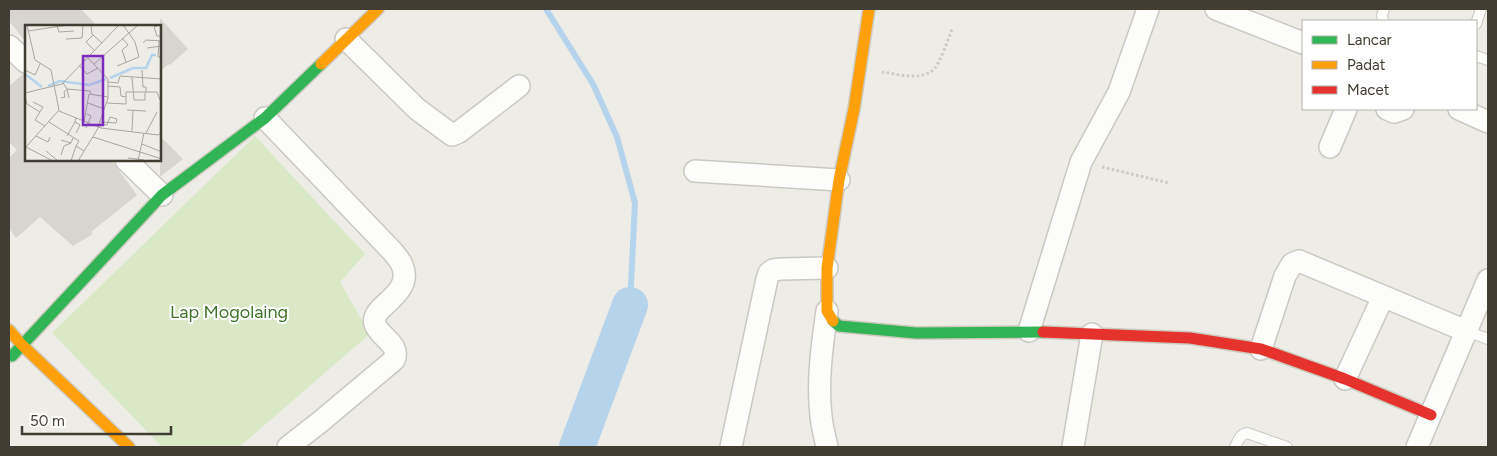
<svg xmlns="http://www.w3.org/2000/svg" width="1497" height="456" viewBox="0 0 1497 456" font-family="Figtree,sans-serif">
<style>
.green{fill:#d9e9c6}
.lines{fill:none;stroke-linecap:round;stroke-linejoin:round}
.stream{stroke:#b6d3ec;stroke-width:6}
.river{stroke:#b6d3ec;stroke-width:36}
.building{fill:#d7d5ce}
.lane-casing{stroke:#cac8c2;stroke-width:12}
.street-casing{stroke:#cac8c2;stroke-width:24}
.fast-casing{stroke:#cdc9bd;stroke-width:14}
.slow-casing{stroke:#cdc9bd;stroke-width:14}
.jam-casing{stroke:#cdc9bd;stroke-width:14}
.path{stroke:#cccac5;stroke-width:3;stroke-dasharray:2.5 2.5;stroke-linecap:butt}
.lane{stroke:#fcfcfb;stroke-width:10}
.street{stroke:#fcfcfb;stroke-width:21}
.fast{stroke:#30b455;stroke-width:11}
.slow{stroke:#ff9f0a;stroke-width:11}
.jam{stroke:#e5322d;stroke-width:11}
.labels{text-anchor:middle;stroke-width:4;stroke-linejoin:round;paint-order:stroke}
.park-label{font-size:18px;fill:#3f7328;stroke:#fff}
.inset-river{fill:none;stroke:#b6d3ec;stroke-width:2.5}
.inset-road{fill:none;stroke:#a9a69e;stroke-width:1}
.view{fill:#7b2cbf;fill-opacity:0.15;stroke:#7b2cbf;stroke-width:2.5}
.inset-edge{fill:none;stroke:#423d33;stroke-width:2.5}
</style>
<rect width="100%" height="100%" fill="#eeece6"/>
<path class="green" d="M255,136L365,254L340,282L370,334L239,447H162L52,333Z"/>
<g class="lines">
<path class="stream" d="M546,9L593,84L617,137L635,203L630,305"/>
<path class="river" d="M577,447L630,305"/>
</g>
<path class="building" d="M9,9H81L97,26H26V42L9,21Z
M160,18L188,49L170,65L169,64L160,71Z
M23,74H26V160H111L137,195L91,232L93,234L73,246L40,217L16,238L9,228V158L17,150L9,142V86Z
M160,136L183,159L161,176H160Z"/>
<g class="lines">
<defs>
<path id="lane" d="M1383,21L1382,15L1384,9
M1476,24L1481,9
M1476,56L1488,60
M1466,331L1488,339
M1235,447C1238,441 1240,434 1247,433L1287,447"/>
<path id="street" d="M1216,9L1303,43
M346,39L417,109L452,135L459,132L519,86
M9,46L26,62
M1387,109L1394,112L1403,109
M1459,109L1488,122
M265,118L393,252C396,256 400,260 402,265C415,295 369,306 375,324C379,337 401,344 394,360L320,422L288,447
M1330,147L1346,109
M126,160L162,195
M695,171L839,180
M1029,331L1081,162L1119,92L1148,9
M1261,349L1285,276L1292,264L1299,261L1466,331
M1345,379L1383,297
M731,447L767,279L769,273L773,270L781,269L827,268
M827,447C825,437 822,427 821,416C817,382 822,345 827,311
M1073,447L1092,334
M1417,447L1488,280"/>
<path id="fast" d="M833,321L839,326L916,333L1043,332
M12,356L162,195L265,118L321,64"/>
<path id="slow" d="M321,64L378,9
M833,321L827,311V268L839,180L854,109L869,9
M9,330L22,345L129,447"/>
<path id="jam" d="M1043,332L1190,338L1261,349L1345,379L1431,415"/>
</defs>
<use href="#lane" class="lane-casing"/>
<use href="#street" class="street-casing"/>
<use href="#fast" class="fast-casing"/>
<use href="#slow" class="slow-casing"/>
<use href="#jam" class="jam-casing"/>
<path class="path" d="M882,72C898,74 923,82 935,68C940,63 949,37 952,29
M1102,167L1169,183"/>
<use href="#lane" class="lane"/>
<use href="#street" class="street"/>
<use href="#fast" class="fast"/>
<use href="#slow" class="slow"/>
<use href="#jam" class="jam"/>
</g>
<g class="labels">
<g class="park-label">
<text x="229" y="318">Lap Mogolaing</text>
</g>
</g>
<g transform="translate(25 25)">
<rect width="136" height="136" fill="#eeece6"/>
<path class="inset-river" d="M0,49L17,62M85,53L108,43H121L127,30H131M64,60L81,54M23,61L35,56L64,60"/>
<path class="inset-road" d="M66,0L67,9L77,18M135,0L129,2L132,11H137M32,1L34,7L49,6M3,6L43,0M68,10L61,17L69,25M97,13L103,20L97,25L101,37M41,14L57,13L58,0M134,16L133,32H137M118,18L121,15L137,16M122,23L137,21M69,39L113,0M54,40L62,49L73,43M92,41L114,32L110,17L98,0M0,45L10,50L15,39M117,45L118,62H121V68M107,52L109,75H120V68M83,57L93,58L95,51L137,54M38,58L42,64L65,66L66,69M83,61L95,62L96,71L101,72M0,68L37,59L94,0M0,71L2,79L15,87M36,73L40,72L39,67L42,64L44,73M8,77L18,82L10,95L20,101M63,78L79,84M82,78L101,79V67H132L135,75M102,85L121,86M34,86L76,103L133,110L137,107M24,97L54,116L51,121L59,126M59,97L64,69L83,72M76,97L91,98M61,103L66,91L62,89M74,103L76,99L82,100L85,92L92,94L91,98M107,106L108,85M51,108L55,100L50,97L51,93M121,108L132,87M11,111L23,117L25,112M42,111L50,97M68,112L137,134M36,115L46,118L48,113M117,119L137,127M1,122L28,136M0,123L34,85L26,45L10,35L2,0M21,126L33,136M36,130L39,121L46,118M103,133L119,135M46,136L51,121M53,136L72,105L83,73V54L62,32M113,136L119,108"/>
<path class="view" d="M58,31H78V100H58Z"/>
<rect width="136" height="136" class="inset-edge"/>
</g>
<rect width="1497" height="456" fill="none" stroke="#423d33" stroke-width="20"/>
<rect x="1302" y="20" width="175" height="90" fill="#ffffff" stroke="#b3b1ad"/>
<rect x="1312" y="36" width="25" height="8" fill="#30b455" stroke="#b3b1ad"/>
<text x="1347" y="45" font-size="15" fill="#423d33">Lancar</text>
<rect x="1312" y="61" width="25" height="8" fill="#ff9f0a" stroke="#b3b1ad"/>
<text x="1347" y="70" font-size="15" fill="#423d33">Padat</text>
<rect x="1312" y="86" width="25" height="8" fill="#e5322d" stroke="#b3b1ad"/>
<text x="1347" y="95" font-size="15" fill="#423d33">Macet</text>
<path d="M22 426v8h149v-8" fill="none" stroke="#423d33" stroke-width="2.5"/>
<text x="30" y="426" font-size="15" fill="#423d33" stroke="#ffffff" stroke-width="4" paint-order="stroke">50 m</text>
</svg>
